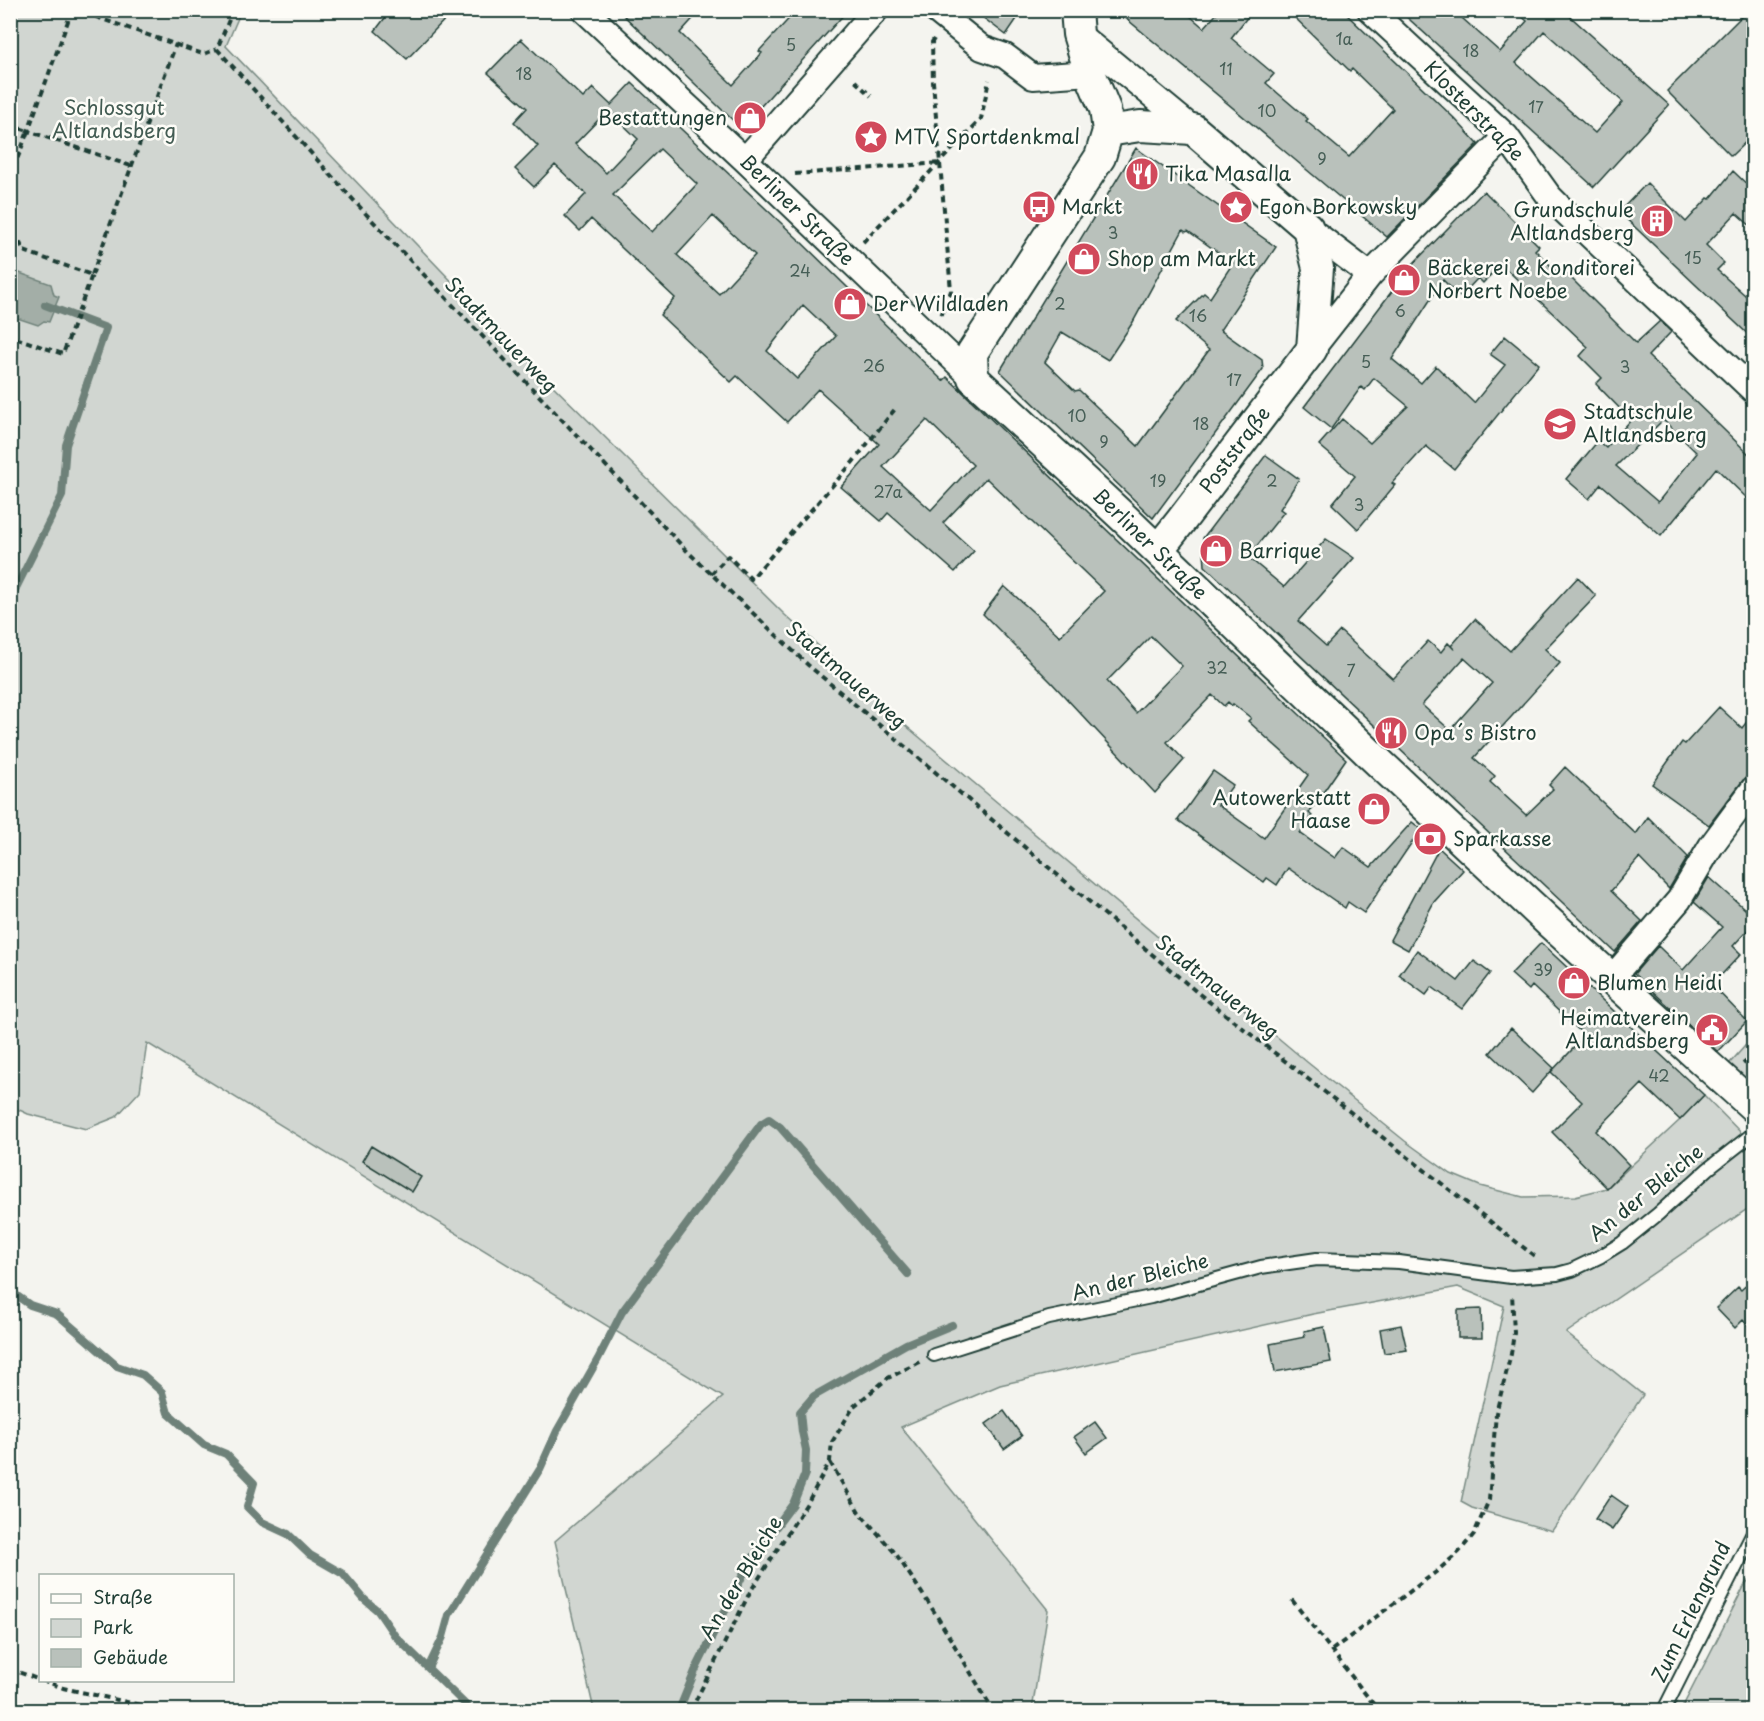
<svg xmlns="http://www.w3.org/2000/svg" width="1764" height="1721" viewBox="0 0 1764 1721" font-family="'Playpen Sans',sans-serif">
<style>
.green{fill:#d1d6d1;stroke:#788a82;stroke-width:1.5}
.water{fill:#a3aea7;stroke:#6e8179;stroke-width:1.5}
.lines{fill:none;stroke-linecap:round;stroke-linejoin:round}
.stream{stroke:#6e8179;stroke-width:8}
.building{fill:#b9c1bb;stroke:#1f3d34;stroke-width:1.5;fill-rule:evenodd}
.service-casing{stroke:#1f3d34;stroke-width:16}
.minor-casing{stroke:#1f3d34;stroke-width:28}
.tertiary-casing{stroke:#1f3d34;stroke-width:34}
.path{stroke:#1f3d34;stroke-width:4;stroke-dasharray:6 4.5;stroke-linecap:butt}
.service{stroke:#fdfcf7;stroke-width:12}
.minor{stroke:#fdfcf7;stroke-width:24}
.tertiary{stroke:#fdfcf7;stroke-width:30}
.labels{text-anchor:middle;stroke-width:5;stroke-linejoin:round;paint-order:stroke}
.number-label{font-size:16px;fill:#465e56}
.park-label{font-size:20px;fill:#435c53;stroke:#fdfcf7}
.street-label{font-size:20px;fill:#1f3d34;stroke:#fdfcf7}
.poi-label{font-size:20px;fill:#1f3d34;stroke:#fdfcf7;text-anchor:start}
</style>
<rect width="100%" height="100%" fill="#f4f4ef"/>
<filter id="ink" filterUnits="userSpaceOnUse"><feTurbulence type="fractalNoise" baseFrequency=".0167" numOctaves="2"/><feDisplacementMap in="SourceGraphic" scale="12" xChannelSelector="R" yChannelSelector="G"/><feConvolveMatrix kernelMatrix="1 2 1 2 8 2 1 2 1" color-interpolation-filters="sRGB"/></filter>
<g filter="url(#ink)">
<path class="green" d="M11,11H241L226,46L533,366L785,615L899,720L1307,1062L1405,1141L1451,1174L1480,1186L1523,1197L1575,1196L1607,1188L1680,1120L1704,1095L1753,1145V1205L1566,1333L1643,1395L1552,1531L1472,1508L1461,1502L1504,1306L1458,1287L1313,1314L1000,1385L901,1427L1048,1610L1032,1710H594L555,1541L723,1397L147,1043L140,1091L116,1117L86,1129L28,1114L11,1106Z
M1753,1037V1085L1729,1064Z
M1747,1581L1753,1586V1710H1681Z"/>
<path class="water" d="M11,270L51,284L54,295L59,297L49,322L44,321L38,325L11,316Z"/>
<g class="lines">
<path class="stream" d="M10,600L62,496L66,445L106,328L45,305
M10,1291L30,1305L57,1314L117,1366L143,1375L162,1392L168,1413L204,1445L226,1454L254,1483L247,1507L262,1522L288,1534L310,1555L343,1574L364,1599L378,1611L395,1636L471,1710
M428,1668L443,1637L449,1615L540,1469L557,1431L598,1359L622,1312L761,1124L769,1119L780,1127L908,1274
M679,1710L695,1671L749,1563L793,1504L805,1474L806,1450L802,1432L800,1412L814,1396L906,1344L952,1325"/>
</g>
<path class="building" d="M391,10H454L407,59L375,31Z
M618,10L700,11L680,33L733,85L762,53L759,51L797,10H848L741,128Z
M973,10H1023L1006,35Z
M1116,10H1183L1204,28L1220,10H1253L1231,38L1274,74L1266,83L1308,119L1306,121L1349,157L1393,109L1352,69L1350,71L1287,10H1342L1455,119L1478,144L1387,237Z
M1399,10H1453L1500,52L1527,21L1514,10H1563L1669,105L1594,187ZM1544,31L1623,102L1595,133L1516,63Z
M1744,14L1754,24V134L1731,156L1667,91Z
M521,39L583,98L593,88L611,105L632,83L796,237L943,381L947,377L1346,759L1309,813L1312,816L1300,833L1335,858L1343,847L1371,867L1412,822L1421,829L1364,913L1348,902L1345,908L1288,868L1277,885L1267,878L1264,882L1178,820L1213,771L1233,785L1218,805L1264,838L1308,775L1248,721L1251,718L1233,704L1232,706L1228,702L1224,706L1212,695L1167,742L1184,760L1155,793L1051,682L983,614L1004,586L1060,636L1104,591L986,478L943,523L974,551L955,572L888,513L881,521L841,487L879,444L818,389L787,422L737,376L731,382L660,315L675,298L591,219L580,231L565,216L586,194L555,165L534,187L515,169L538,146L514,122L527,108L488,73ZM608,110L638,139L606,173L575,144ZM660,149L697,184L652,232L613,195ZM713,216L755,255L719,294L677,255ZM803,305L836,336L797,379L767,351ZM927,420L973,465L931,510L883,467ZM1151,636L1182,666L1136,713L1107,681Z
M1136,148L1276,247L1220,330L1262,360L1263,369L1153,518L1000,371ZM1183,230L1186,232L1188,231L1233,263L1210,298L1204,293L1176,321L1209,350L1138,446L1079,390L1075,391L1045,362L1062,332L1108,360L1133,322Z
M1733,171L1754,191V229L1736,213L1706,245L1724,263L1717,270L1754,303V340L1619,212L1647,183L1686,222L1708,198L1710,199Z
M1484,191L1539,246L1535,250L1559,274L1563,270L1636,343L1660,321L1671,332L1648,356L1754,459V505L1716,468L1661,536L1601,484L1589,499L1566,479L1598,441L1606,448L1631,420L1596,384L1602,378L1580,356L1588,347L1501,264L1483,283L1478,278L1460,297L1443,280L1392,359L1421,383L1436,366L1474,403L1505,365L1490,354L1505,336L1539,364L1454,469L1426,446L1392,483L1395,485L1358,529L1332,504L1355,476L1319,445L1342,419L1370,443L1408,406L1374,378L1365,390L1361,387L1331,429L1304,407L1411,266ZM1663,420L1697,453L1658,502L1616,466Z
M1266,455L1299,479L1280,509L1284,512L1248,557L1284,587L1326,539L1350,555L1354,558L1298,621L1326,646L1340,631L1393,679L1428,641L1441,652L1448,643L1455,650L1451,646L1475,619L1510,651L1578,577L1596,596L1545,649L1560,663L1474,758L1495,776L1490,782L1526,815L1553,789L1549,785L1565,767L1636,834L1648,817L1688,857L1669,889L1639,858L1611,891L1642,921L1615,952L1205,566L1203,538ZM1464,658L1492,683L1450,730L1422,705Z
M1719,707L1742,728L1754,713V774L1743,780L1709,825L1652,784L1682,742L1685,744Z
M1439,848L1463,870L1434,902L1408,950L1390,940Z
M1709,877L1754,917V923L1733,946L1741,954L1712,985L1747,1021L1718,1052L1634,974L1658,946L1683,970L1722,927L1694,902Z
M1541,943L1704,1095L1680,1120L1642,1084L1596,1131L1629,1165L1607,1188L1552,1132L1582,1102L1551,1072L1585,1036L1532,986L1529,990L1511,974Z
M1417,950L1458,981L1474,961L1490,973L1462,1009L1432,987L1426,995L1399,975Z
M1511,1028L1554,1068L1532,1093L1490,1053Z
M371,1146L421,1177L412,1192L362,1161Z
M1754,1278V1331L1743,1320L1735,1328L1716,1308L1738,1287L1741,1290Z
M1481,1309L1482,1338H1458V1310Z
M1401,1325L1407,1350L1384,1353L1380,1329Z
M1324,1327L1331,1362L1275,1372L1270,1344L1305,1337L1304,1331Z
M1004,1411L1022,1436L1004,1449L986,1424Z
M1095,1422L1107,1438L1086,1453L1074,1437Z
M1611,1495L1628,1507L1612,1530L1595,1519Z"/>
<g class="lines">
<defs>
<path id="service" d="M934,1355L1049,1318L1151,1297L1261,1267L1317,1259L1399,1262L1511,1277L1557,1274L1572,1270L1601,1256L1622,1243L1658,1214L1708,1169L1754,1133
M1664,1710L1754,1531"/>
<path id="minor" d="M584,10L745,160L973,378
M935,10L982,48L1005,56L1033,77L1090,73
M1370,10L1506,136L1549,196L1561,208L1754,391
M1078,34L1193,129
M745,160L876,10
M1308,228L1370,275
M1312,349L1370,275L1506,136
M1611,979L1679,900L1711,846L1754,788"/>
<path id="tertiary" d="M1076,10L1078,34L1090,73L1105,109L1108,131L1100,157L972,353L973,378L1125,519L1372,756L1550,923L1754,1107
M1108,131L1140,126L1193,129L1308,228L1318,268L1312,349L1181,521L1158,550"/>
</defs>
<use href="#service" class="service-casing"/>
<use href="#minor" class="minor-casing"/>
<use href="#tertiary" class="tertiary-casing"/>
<path class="path" d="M72,10L28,131L131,166
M76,10L200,53L204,54L217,49
M233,10L217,49L367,215L688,552L808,665L1198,993L1537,1258
M934,39L932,42L933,82L951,291L941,316
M855,81L871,96
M10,125L28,131L10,178
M795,174L940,163
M10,223L24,251L92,275L63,354L10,336
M863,242L981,119L989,80
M92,275L176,44
M711,574L728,556L751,579L853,462L895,409
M1743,1064L1754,1055
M830,1462L859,1512L896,1554L935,1613L993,1710
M1292,1600L1378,1710
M1332,1650L1436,1572L1459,1552L1474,1534L1489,1500L1496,1413L1511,1354L1514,1333L1512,1293
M10,1669L40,1680
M42,1680L63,1688L163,1710
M691,1710L750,1592L809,1500L830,1461L832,1442L854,1406L888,1378L920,1362"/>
<use href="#service" class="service"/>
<use href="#minor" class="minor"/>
<use href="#tertiary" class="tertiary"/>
</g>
</g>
<defs>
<symbol id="shop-disc" viewBox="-11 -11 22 22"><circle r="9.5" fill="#d1495b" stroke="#fdfcf7"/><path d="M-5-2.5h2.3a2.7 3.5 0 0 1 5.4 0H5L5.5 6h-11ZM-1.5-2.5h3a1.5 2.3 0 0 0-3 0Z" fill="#fff"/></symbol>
<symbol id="sight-disc" viewBox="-11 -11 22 22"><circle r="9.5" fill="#d1495b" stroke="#fdfcf7"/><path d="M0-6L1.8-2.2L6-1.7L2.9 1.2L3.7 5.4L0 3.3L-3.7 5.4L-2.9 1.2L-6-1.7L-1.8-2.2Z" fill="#fff"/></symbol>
<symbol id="restaurant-disc" viewBox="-11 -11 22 22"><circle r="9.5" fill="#d1495b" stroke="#fdfcf7"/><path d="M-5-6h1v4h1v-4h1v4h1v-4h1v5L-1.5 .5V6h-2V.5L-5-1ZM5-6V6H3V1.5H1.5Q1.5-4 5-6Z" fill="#fff"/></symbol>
<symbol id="bus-disc" viewBox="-11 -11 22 22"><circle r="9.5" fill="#d1495b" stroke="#fdfcf7"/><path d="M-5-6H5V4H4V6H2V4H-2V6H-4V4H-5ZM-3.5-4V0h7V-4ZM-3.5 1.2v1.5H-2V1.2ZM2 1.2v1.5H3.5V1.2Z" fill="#fff"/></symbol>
<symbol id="building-disc" viewBox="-11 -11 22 22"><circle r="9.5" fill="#d1495b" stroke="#fdfcf7"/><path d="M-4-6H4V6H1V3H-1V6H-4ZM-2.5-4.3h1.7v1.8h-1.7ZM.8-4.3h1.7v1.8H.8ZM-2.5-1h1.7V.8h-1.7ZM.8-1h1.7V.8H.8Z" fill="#fff"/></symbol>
<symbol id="school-disc" viewBox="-11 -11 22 22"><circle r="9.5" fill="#d1495b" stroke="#fdfcf7"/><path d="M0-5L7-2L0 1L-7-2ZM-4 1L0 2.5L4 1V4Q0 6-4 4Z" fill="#fff"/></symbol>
<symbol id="bank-disc" viewBox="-11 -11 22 22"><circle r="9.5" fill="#d1495b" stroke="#fdfcf7"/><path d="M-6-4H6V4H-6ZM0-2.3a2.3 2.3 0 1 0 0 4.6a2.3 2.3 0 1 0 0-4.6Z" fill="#fff"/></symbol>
<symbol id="civic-disc" viewBox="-11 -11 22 22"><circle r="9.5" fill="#d1495b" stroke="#fdfcf7"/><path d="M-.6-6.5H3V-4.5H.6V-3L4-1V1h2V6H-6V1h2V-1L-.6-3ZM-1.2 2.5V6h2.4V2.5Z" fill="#fff"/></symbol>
</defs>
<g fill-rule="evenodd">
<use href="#shop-disc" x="731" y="99" width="38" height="38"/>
<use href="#sight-disc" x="852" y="118" width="38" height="38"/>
<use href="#restaurant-disc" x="1123" y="155" width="38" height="38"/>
<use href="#bus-disc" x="1020" y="188" width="38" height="38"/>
<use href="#sight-disc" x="1217" y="188" width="38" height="38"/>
<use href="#building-disc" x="1638" y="202" width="38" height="38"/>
<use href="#shop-disc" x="1065" y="240" width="38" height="38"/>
<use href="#shop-disc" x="1385" y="261" width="38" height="38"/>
<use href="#shop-disc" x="831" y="285" width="38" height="38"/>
<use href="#school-disc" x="1541" y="405" width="38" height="38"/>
<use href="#shop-disc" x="1197" y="532" width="38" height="38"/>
<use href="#restaurant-disc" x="1372" y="714" width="38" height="38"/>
<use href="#shop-disc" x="1355" y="790" width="38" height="38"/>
<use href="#bank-disc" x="1411" y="820" width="38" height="38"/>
<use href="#shop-disc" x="1555" y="964" width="38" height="38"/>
<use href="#civic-disc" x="1693" y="1011" width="38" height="38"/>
</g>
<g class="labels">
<g class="number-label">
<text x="1344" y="45">1a</text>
<text x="791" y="51">5</text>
<text x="1471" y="57">18</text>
<text x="1226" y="75">11</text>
<text x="524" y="80">18</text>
<text x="1536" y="113">17</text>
<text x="1267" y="117">10</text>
<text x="1322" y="165">9</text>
<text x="1113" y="239">3</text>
<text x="1693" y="264">15</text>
<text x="800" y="277">24</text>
<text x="1060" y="310">2</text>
<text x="1400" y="317">6</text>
<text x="1198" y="322">16</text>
<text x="1366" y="368">5</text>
<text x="874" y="372">26</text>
<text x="1625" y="373">3</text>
<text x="1234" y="386">17</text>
<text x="1077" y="422">10</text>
<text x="1201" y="430">18</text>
<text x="1104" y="448">9</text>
<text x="1158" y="487">19</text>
<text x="1272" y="487">2</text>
<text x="888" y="498">27a</text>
<text x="1359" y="511">3</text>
<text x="1217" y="674">32</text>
<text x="1351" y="677">7</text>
<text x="1543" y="976">39</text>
<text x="1659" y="1082">42</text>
</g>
<g class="park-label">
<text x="114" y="115">Schlossgut<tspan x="114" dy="23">Altlandsberg</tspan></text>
</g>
<g class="street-label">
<text transform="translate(1474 111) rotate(45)" y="7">Klosterstraße</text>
<text transform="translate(797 210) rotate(44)" y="7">Berliner Straße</text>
<text transform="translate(501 335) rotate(46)" y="7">Stadtmauerweg</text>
<text transform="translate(1235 450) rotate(-53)" y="7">Poststraße</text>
<text transform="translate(1150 544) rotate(44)" y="7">Berliner Straße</text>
<text transform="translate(846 675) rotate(41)" y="7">Stadtmauerweg</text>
<text transform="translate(1217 987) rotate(39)" y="7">Stadtmauerweg</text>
<text transform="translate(1646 1193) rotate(-39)" y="7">An der Bleiche</text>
<text transform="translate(1140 1277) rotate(-14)" y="7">An der Bleiche</text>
<text transform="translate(741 1578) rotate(-59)" y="7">An der Bleiche</text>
<text transform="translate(1691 1612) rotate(-64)" y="7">Zum Erlengrund</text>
</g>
<g class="poi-label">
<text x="727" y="125" text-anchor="end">Bestattungen</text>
<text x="894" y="144">MTV Sportdenkmal</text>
<text x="1165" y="181">Tika Masalla</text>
<text x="1062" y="214">Markt</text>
<text x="1259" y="214">Egon Borkowsky</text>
<text x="1634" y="217" text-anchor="end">Grundschule<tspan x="1634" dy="23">Altlandsberg</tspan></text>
<text x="1107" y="266">Shop am Markt</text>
<text x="1427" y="275">Bäckerei &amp; Konditorei<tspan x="1427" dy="23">Norbert Noebe</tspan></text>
<text x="873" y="311">Der Wildladen</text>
<text x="1583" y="419">Stadtschule<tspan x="1583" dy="23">Altlandsberg</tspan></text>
<text x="1239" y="558">Barrique</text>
<text x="1414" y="740">Opa´s Bistro</text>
<text x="1351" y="805" text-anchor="end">Autowerkstatt<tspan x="1351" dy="23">Haase</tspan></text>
<text x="1453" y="846">Sparkasse</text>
<text x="1597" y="990">Blumen Heidi</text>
<text x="1689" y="1025" text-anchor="end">Heimatverein<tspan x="1689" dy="23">Altlandsberg</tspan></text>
</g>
</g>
<rect width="1764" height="1721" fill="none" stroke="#fdfcf7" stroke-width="36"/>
<rect x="18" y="18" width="1728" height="1685" fill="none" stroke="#1f3d34" stroke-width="2" filter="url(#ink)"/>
<rect x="39" y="1574" width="195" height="108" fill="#fdfcf7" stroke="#a4b0a9" stroke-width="1.5"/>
<rect x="51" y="1594" width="30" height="9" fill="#fdfcf7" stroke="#a4b0a9" stroke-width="1.5"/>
<text x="93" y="1604" font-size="18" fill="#1f3d34">Straße</text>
<rect x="51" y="1619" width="30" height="18" fill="#d1d6d1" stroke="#a4b0a9" stroke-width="1.5"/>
<text x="93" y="1634" font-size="18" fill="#1f3d34">Park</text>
<rect x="51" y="1649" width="30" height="18" fill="#b9c1bb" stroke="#a4b0a9" stroke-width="1.5"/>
<text x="93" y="1664" font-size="18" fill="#1f3d34">Gebäude</text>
</svg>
